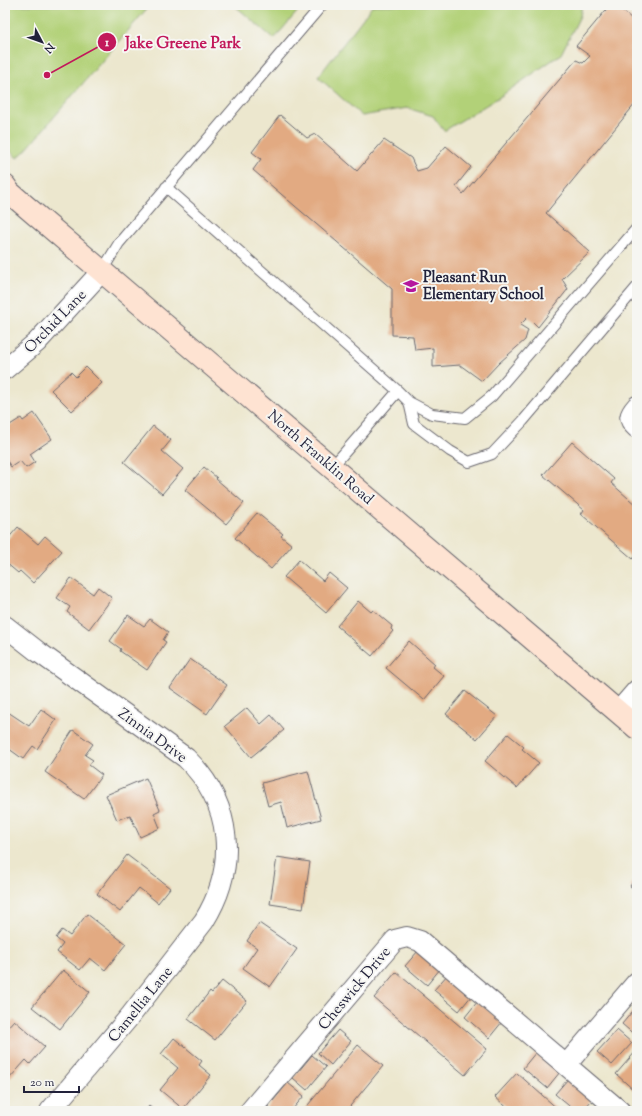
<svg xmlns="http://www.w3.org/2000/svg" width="642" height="1116" viewBox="0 0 642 1116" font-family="'Sorts Mill Goudy',serif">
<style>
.green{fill:#b2d178;stroke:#6a7a5a}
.building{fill:#e2aa82}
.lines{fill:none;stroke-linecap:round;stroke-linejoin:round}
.service-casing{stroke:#69676e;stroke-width:12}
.minor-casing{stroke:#69676e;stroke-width:22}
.secondary-casing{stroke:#69676e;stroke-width:24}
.service{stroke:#fff;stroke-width:10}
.minor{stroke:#fff;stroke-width:20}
.secondary{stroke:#fee3d2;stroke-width:22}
.labels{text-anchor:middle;stroke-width:4;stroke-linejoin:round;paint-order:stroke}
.poi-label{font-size:15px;font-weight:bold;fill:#22223b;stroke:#f6f6f2;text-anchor:start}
.street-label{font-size:15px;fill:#22223b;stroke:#f6f6f2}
.leader{fill:none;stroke:#c2185b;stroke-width:1.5}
.callout-dot{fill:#c2185b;stroke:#f6f6f2;stroke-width:1.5}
.mark-label{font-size:12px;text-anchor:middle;font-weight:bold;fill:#fff}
.callout-label{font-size:16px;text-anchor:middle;font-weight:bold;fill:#c2185b;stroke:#f6f6f2;stroke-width:4;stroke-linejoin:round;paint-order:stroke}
</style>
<rect width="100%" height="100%" fill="#f6f6f2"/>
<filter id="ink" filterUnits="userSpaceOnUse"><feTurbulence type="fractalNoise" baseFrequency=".025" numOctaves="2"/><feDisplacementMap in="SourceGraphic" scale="8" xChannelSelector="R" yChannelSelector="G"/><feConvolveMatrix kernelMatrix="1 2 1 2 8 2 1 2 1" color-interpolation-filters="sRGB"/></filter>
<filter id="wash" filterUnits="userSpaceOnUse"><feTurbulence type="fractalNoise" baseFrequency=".012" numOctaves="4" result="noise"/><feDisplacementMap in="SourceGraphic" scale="16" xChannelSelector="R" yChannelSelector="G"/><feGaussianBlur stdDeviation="0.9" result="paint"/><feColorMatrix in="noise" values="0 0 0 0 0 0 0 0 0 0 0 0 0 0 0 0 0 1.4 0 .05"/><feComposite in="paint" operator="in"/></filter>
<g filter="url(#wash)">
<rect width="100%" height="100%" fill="#ece7ce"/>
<path class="green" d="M5,5H150L25,151L17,158L5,145Z
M234,5H303L274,39Z
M373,5H582L580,16L561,54L501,96L444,131L433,116L407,108L362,116L318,77Z"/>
<g id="blocks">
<path class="building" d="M610,5H617L637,24V104H635L546,213L590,252L562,279L568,289L538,327L528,317L520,325L528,330L525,340L499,363L482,381L460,365L433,367V348L415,350L413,336L392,335V289L253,170L261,159L252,152L280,115L307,138L315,134L357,171L384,140L411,158L417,171L427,168L446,146L471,167L456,186L463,194L576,60L583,63L590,56L576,46Z
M86,367L102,383L72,411L51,390L71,372L76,377Z
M34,413L52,439L30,454L35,462L26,468L20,461L11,467L5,458V428L21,418L23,421Z
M153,426L171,440L162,451L183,469L162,494L124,462Z
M572,442L614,479L611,483L637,506V554L633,559L581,514L584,510L543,475Z
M204,467L217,478L216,479L244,503L226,524L185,490Z
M257,513L283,534L281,536L292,545L271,569L235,538Z
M18,527L38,544L45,536L62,551L33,583L20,571L18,573L5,562V542Z
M299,560L323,581L329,573L347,588L326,613L284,577Z
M71,578L93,594L98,587L112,598L89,629L67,612L70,607L57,598Z
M358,601L371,612L373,610L392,626L391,629L393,631L372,656L337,626Z
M128,615L144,626L150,619L168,632L163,640L166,642L147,670L120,651L121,649L110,641Z
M409,641L435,664L433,667L444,676L424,700L386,668Z
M190,659L227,685L207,714L170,688Z
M465,691L497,716L477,739L446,714Z
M247,708L261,724L271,715L284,730L251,757L225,726Z
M41,709L56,720L37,749L33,746L23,759L5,746V710L29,726Z
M73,730L93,744L85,755L93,760L89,765L102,775L84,799L45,772Z
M508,734L524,747L522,749L539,763L517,788L485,761Z
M308,771L321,819L287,828L281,802L268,806L262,783Z
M146,778L160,810L154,813L160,828L140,837L130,815L117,820L106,795Z
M127,855L170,888L158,903L139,888L120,912L97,894Z
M277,857L310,862L303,909L270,904Z
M637,877V891L630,886Z
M87,914L126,944L105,970L90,958L80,970L57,952L63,944L56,938L62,930L70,936Z
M259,923L297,949L270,987L243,968L257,948L247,941Z
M418,951L440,969L427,985L405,966Z
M63,970L90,992L60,1029L32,1007Z
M396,972L487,1049L465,1075L374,998Z
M448,974L472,995L459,1011L434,990Z
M222,981L247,1001L215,1040L188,1019L210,991L212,993Z
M478,1001L502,1022L489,1038L465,1017Z
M637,1006V1037L622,1024Z
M14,1020L45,1047L30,1064L26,1060L8,1080L5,1077V1030Z
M338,1030L351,1041L331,1065L318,1053Z
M617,1030L632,1043L612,1065L597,1052Z
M174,1038L202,1061L199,1065L211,1075L183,1109L160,1090L178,1068L161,1054Z
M358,1045L383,1066L346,1111H303Z
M637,1050V1093L616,1074Z
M536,1052L560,1072L547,1088L523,1068Z
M312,1055L326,1067L307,1090L293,1078Z
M517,1073L560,1111H511L495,1097Z
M568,1079L592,1100L582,1111H575L555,1094Z
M288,1083L304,1096L291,1111H271L267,1108Z
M601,1105L608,1111H596Z
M149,1106L155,1111H145Z"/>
</g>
</g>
<g filter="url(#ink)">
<use href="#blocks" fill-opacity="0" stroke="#69676e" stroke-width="1"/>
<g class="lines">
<defs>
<path id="service" d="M166,187L398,391L332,467
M102,271L119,243L322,5
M398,391L409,402L432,414L465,418L492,396L637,228
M409,402L414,424L450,451L469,462L492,454L523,421L637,287"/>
<path id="minor" d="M5,369L37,342L102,271
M637,406C629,415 627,419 637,428
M5,626L37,651L186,758C233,804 238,866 204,921L131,1015L50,1111
M618,712L637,690
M566,1065L637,982
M250,1111L395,940L407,937L420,941L620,1111"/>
<path id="secondary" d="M5,186L9,192L637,728"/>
</defs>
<use href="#service" class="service-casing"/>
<use href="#minor" class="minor-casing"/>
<use href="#secondary" class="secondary-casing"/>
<use href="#service" class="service"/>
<use href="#minor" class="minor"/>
<use href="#secondary" class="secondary"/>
</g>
</g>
<defs>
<symbol id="school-bare" viewBox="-9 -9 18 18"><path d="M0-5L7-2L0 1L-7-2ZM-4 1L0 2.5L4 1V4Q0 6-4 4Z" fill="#b5179e" stroke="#f6f6f2" stroke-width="2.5" paint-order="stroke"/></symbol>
</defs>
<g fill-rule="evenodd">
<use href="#school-bare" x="400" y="275" width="22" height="22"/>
</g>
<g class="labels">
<g class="poi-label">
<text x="423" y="282">Pleasant Run<tspan x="423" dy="17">Elementary School</tspan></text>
</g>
<g class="street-label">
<text transform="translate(55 321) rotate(-46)" y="5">Orchid Lane</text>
<text transform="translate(321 457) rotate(41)" y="5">North Franklin Road</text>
<text transform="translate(153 735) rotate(36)" y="5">Zinnia Drive</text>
<text transform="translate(354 988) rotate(-50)" y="5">Cheswick Drive</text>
<text transform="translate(140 1004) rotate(-51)" y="5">Camellia Lane</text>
</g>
</g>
<path class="leader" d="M47 75L107 42"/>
<g class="callout-dot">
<circle cx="47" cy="75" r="4"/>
<circle cx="107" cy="42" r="10"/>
</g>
<g class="mark-label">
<text x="107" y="46">1</text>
</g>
<g class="callout-label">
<text x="183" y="48">Jake Greene Park</text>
</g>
<rect width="642" height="1116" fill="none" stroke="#f6f6f2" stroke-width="20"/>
<g transform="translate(42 42) rotate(131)" stroke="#f6f6f2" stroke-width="3" paint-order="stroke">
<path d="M0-3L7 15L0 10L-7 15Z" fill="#22223b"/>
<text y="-6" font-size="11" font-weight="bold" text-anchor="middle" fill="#22223b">N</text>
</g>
<path d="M24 1086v6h55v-6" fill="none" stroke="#22223b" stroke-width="2"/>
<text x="30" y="1086" font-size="12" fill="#22223b" stroke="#f6f6f2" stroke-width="3" paint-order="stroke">20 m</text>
</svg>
